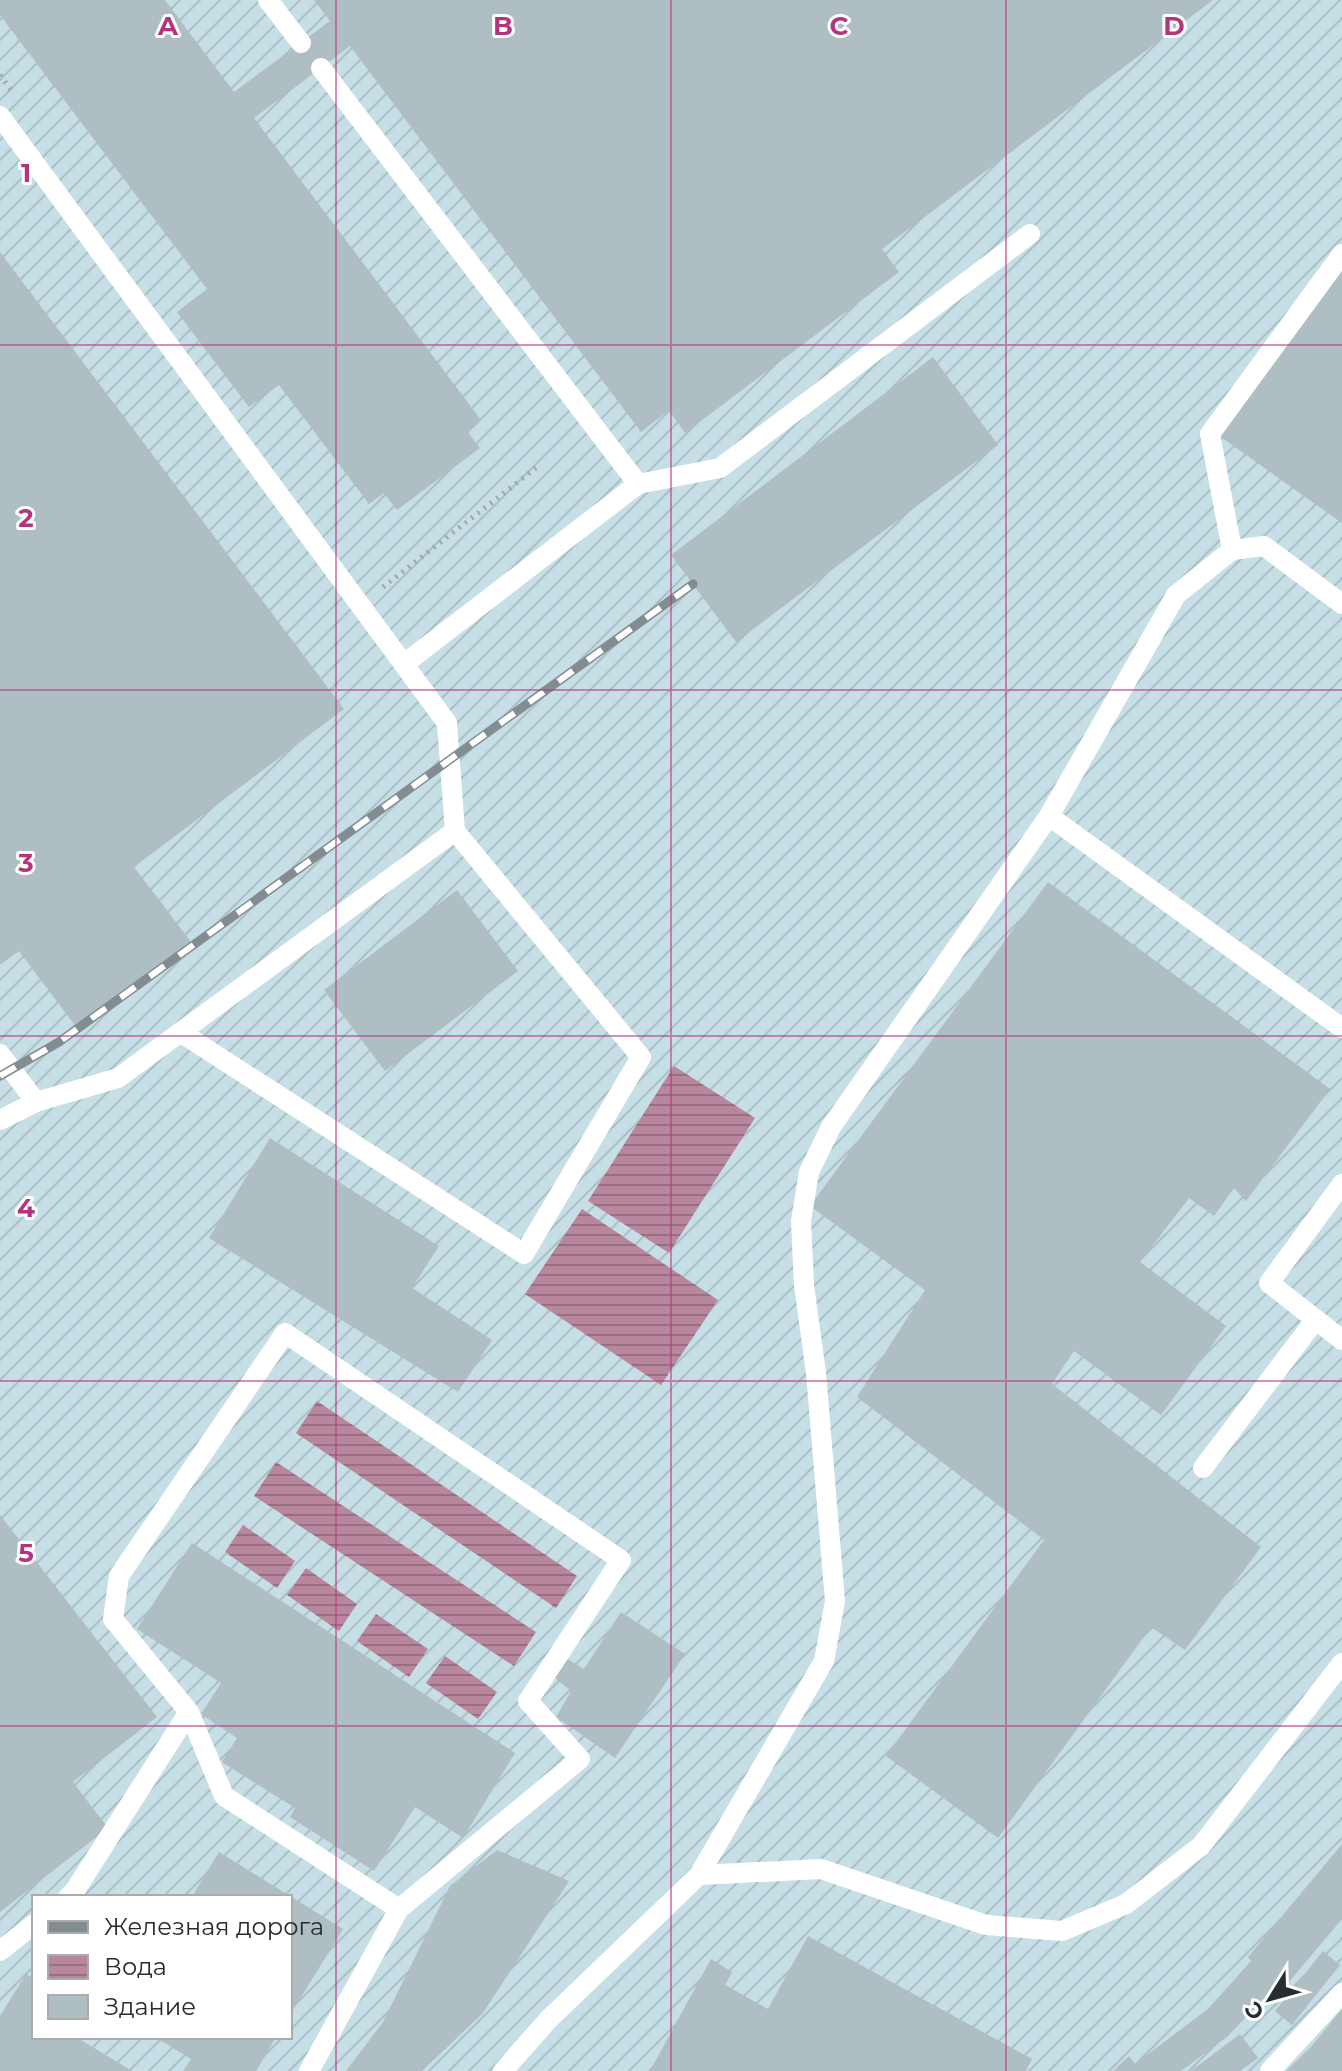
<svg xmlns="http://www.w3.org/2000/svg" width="1342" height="2071" viewBox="0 0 1342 2071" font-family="Montserrat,sans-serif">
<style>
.industrial{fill:url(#industrial-furrows);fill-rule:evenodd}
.water{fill:url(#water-rules)}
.building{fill:#afbec3}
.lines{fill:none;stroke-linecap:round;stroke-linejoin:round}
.path{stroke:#9ba7ab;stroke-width:5;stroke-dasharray:2 6;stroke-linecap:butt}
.lane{stroke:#fff;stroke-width:20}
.rail-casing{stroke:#838d91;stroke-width:9}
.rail{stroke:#fff;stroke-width:6;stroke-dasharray:18;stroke-linecap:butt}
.grid{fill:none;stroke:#b5347e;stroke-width:2;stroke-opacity:0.55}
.grid-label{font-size:26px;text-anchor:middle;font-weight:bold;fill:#b5347e;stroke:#fff;stroke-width:6;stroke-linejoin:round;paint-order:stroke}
</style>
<defs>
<pattern id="industrial-furrows" width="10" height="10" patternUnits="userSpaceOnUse" patternTransform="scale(2)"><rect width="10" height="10" fill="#c6dee6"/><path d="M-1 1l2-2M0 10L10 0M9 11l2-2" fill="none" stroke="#aabfc6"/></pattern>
<pattern id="water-rules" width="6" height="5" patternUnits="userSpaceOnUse" patternTransform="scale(2)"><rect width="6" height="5" fill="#b8879e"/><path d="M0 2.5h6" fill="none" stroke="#966f81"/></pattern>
</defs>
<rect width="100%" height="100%" fill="#dae9ee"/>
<path class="industrial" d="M0,0H1342V2071H0ZM34,1897H290V2037H34Z"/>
<path class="water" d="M674,1066L755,1118L669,1253L588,1201Z
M582,1209L718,1300L661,1385L525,1294Z
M317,1401L577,1576L556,1608L296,1433Z
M276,1462L536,1632L514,1666L254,1496Z
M243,1525L295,1561L277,1588L225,1552Z
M306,1568L357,1604L339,1631L287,1595Z
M376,1614L428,1649L409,1677L357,1641Z
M445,1656L497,1692L478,1719L426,1683Z"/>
<path class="building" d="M0,0H165L234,92L330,21L314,0H1213L882,249L899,272L685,433L669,410L641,432L350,46L254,118L481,420L467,431L480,448L397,510L384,493L369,504L279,385L249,407L177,312L207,289L0,15Z
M0,252L344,709L134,867L191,942L77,1028L19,951L0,965Z
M1342,266V523L1218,435Z
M933,357L998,445L736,642L671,555Z
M1048,882L1330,1089L1246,1201L1234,1188L1214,1216L1189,1198L1140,1262L1226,1326L1161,1415L1074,1351L1052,1384L1261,1547L1185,1650L1151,1627L998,1838L886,1756L1044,1540L857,1397L925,1290L810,1206Z
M457,890L518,971L385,1071L324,990Z
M270,1138L439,1246L412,1288L492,1340L458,1392L209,1238Z
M0,1515L157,1717L73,1782L108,1828L0,1912Z
M192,1543L515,1753L463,1838L415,1807L374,1871L290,1817L295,1808L222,1762L237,1738L201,1714L221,1683L137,1629Z
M621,1612L685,1654L615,1758L556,1717L571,1691L554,1677L566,1658L584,1669Z
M1342,1844V1919L1283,1989L1277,1984L1228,2036L1181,2071H1113L1129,2056L1135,2064L1208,2009L1251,1961L1248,1957Z
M497,1850L569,1881L483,2013L422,2071H346L383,2022L450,1886Z
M219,1852L343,1929L290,2015V1897H201L194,1893Z
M808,1936L1032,2059L1026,2071H650L711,1959L732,1972L725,1985L768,2009Z
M1323,1951L1340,1965L1292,2025L1275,2011Z
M26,1974L34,1979V2037H76L132,2071H0V2016Z
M1342,2009V2071H1286L1310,2048Z
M1240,2034L1258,2058L1240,2071H1191Z
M155,2037H276L256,2071H183L191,2059Z"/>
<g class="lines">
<path class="path" d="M0,75L11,90
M383,587L536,468"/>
<path class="lane" d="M268,0L301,43
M321,68L638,484L404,664
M0,116L447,723L455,831L118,1078L36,1102L0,1120
M638,484L720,468L1030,234
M1232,550L1210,434L1342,254
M1049,816L1342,1028
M180,1032L524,1254L641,1057L455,831
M0,1054L36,1102
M1342,1184L1269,1283L1342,1340
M285,1333L621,1560L528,1701L580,1759L399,1909L224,1796L189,1712L113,1619L119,1576Z
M1203,1468L1316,1319
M699,1875L821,1869L986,1925L1062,1931L1126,1904L1201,1846L1342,1663
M68,1897L74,1892L189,1712
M0,1951L34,1924
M309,2071L399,1909
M503,2071L548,2020L699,1875L824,1661L835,1601L816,1373L804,1285L801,1221L809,1172L831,1127L1049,816L1176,595L1232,550L1264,546L1342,604
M1270,2071L1342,1993"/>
<defs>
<path id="rail" d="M0,1076L59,1042L693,584"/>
</defs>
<use href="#rail" class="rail-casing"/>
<use href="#rail" class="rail"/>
</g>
<path class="grid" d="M336,0V2071M671,0V2071M1006,0V2071M0,345H1342M0,690H1342M0,1036H1342M0,1381H1342M0,1726H1342"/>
<g class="grid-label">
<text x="168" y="35">A</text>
<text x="503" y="35">B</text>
<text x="839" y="35">C</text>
<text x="1174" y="35">D</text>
<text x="26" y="182">1</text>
<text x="26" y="527">2</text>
<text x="26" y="872">3</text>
<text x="26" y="1217">4</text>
<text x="26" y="1562">5</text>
</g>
<rect x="32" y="1895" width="260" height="144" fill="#ffffff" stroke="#a9abac" stroke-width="2"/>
<rect x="48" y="1921" width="40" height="12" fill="#838d91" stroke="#a9abac" stroke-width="2"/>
<text x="104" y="1935" font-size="24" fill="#272d2f">Железная дорога</text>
<rect x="48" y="1955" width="40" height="24" fill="url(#water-rules)" stroke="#a9abac" stroke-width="2"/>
<text x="104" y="1975" font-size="24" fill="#272d2f">Вода</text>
<rect x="48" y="1995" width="40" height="24" fill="#afbec3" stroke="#a9abac" stroke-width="2"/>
<text x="104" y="2015" font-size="24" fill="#272d2f">Здание</text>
<g transform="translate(1270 1999) rotate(233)" stroke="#ffffff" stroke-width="6" paint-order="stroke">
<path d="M0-6L14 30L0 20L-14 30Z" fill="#272d2f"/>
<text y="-12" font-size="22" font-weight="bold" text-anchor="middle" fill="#272d2f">С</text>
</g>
</svg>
